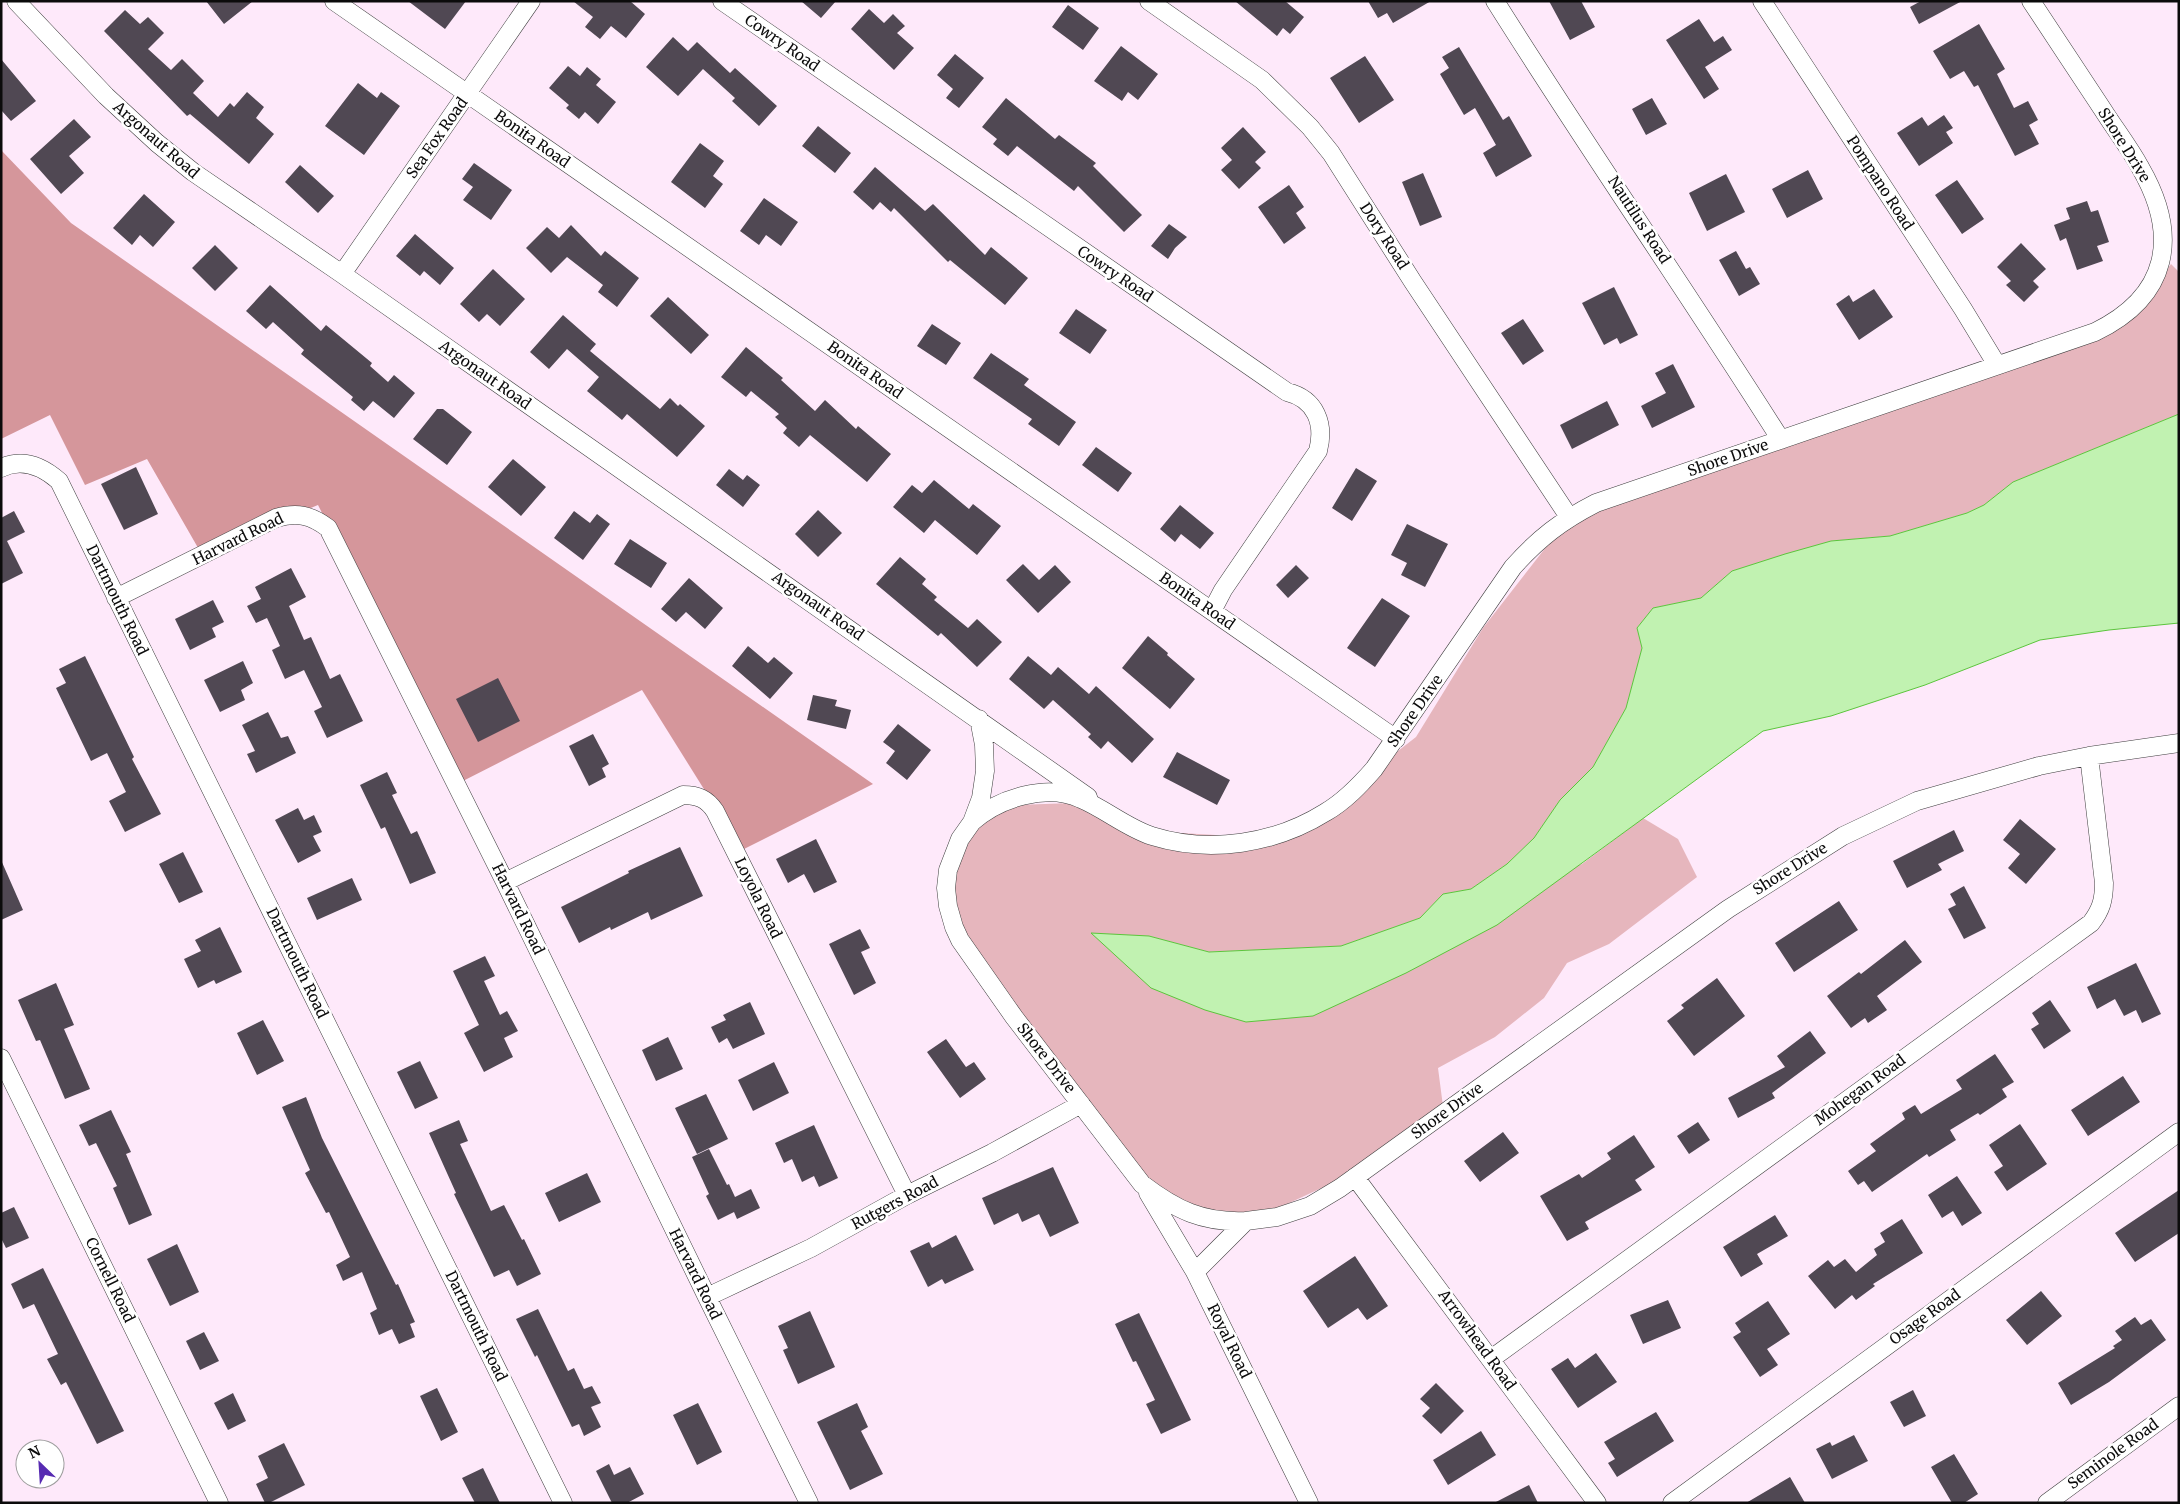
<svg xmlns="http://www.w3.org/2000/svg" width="2180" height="1504" viewBox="0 0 2180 1504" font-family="Merriweather,serif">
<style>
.green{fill:#e6b6bd}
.forest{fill:#d5969b}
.water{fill:#c1f2b1;stroke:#5bc53c}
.building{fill:#504853}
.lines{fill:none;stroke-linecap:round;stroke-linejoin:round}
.minor-casing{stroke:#3e3e3e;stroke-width:19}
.minor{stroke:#fff;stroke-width:18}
.labels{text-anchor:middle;stroke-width:5;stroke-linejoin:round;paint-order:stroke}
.street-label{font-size:15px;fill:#0b0b0b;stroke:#fff}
</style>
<rect width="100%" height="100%" fill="#fee9fa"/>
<path class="green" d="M2171,264L2179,272V414L2013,482L1984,505L1967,513L1890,536L1831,541L1732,571L1701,598L1653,608L1637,628L1642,648L1626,708L1593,767L1560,800L1534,838L1507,864L1471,889L1443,894L1420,918L1341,946L1209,952L1149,936L1205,1010L1582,864L1643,818L1678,839L1697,877L1609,944L1567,963L1544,998L1495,1037L1438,1068L1444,1114L1388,1157L1251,1221L1165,1205L949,917L953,859L979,823L1015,805L1073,803L1129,830L1285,839L1416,737L1483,628L1564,524L2128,320Z"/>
<path class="forest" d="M1,150L71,223L873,784L742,850L642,690L459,783L318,505L201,553L147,459L85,485L50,415L1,439Z"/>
<path class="water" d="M2179,414V623L2109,630L2040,640L1925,685L1831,716L1763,731L1497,925L1406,973L1313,1016L1246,1022L1205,1010L1151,988L1091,933L1149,936L1209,952L1341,946L1420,918L1443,894L1471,889L1507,864L1534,838L1560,800L1593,767L1626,708L1642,648L1637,628L1653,608L1701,598L1732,571L1785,554L1831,541L1890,536L1967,513L1984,505L2013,482Z"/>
<path class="building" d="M206,1H253L224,24Z
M408,1H466L445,29Z
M573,1H630L645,14L626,38L611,26L600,39L585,27L593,17Z
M801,1H836L821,18Z
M1235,1H1285L1304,17L1290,34L1283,28L1277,36Z
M1368,1H1431L1393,23L1387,13L1378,18Z
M1549,1H1581L1595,27L1570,40Z
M1921,1H1962L1919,24L1910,7Z
M1068,5L1099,28L1083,50L1052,27Z
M869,9L884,23L893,14L905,26L897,33L914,48L894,70L851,29Z
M125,10L140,24L148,17L164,33L148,49L171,70L182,59L204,81L193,93L218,117L230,103L234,107L247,92L264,107L256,118L274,134L249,164L190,114L187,116L104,31Z
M1699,19L1714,42L1723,36L1732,50L1705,67L1719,89L1704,99L1666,40Z
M1979,24L2005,69L1997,74L2014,108L2028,101L2038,120L2029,125L2039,144L2015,156L1978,85L1974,87L1964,71L1950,79L1933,51Z
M673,37L688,51L697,42L730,73L735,68L777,106L759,126L732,101L735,98L703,69L678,96L646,67Z
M1121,46L1158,74L1138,100L1128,92L1122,101L1094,81Z
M1459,47L1503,120L1509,116L1532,156L1496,177L1483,153L1496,145L1475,108L1464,115L1440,74L1449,68L1442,57Z
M955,54L984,78L959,108L946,98L953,89L937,75Z
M1365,56L1394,100L1359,123L1330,78Z
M1,59L36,101L11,121L1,110Z
M568,66L580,76L587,67L601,79L596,85L616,102L598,124L585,112L579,119L566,108L569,105L549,88Z
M358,83L377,98L381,92L400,106L364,155L325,126Z
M1006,98L1055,139L1059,135L1096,163L1093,166L1142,215L1124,232L1078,186L1074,191L1017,146L1008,156L993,144L997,139L982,127Z
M1652,98L1667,124L1646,135L1632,109Z
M1944,115L1953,128L1946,132L1953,143L1919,166L1897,133L1922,117L1928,126Z
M74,119L91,137L69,156L84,173L61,194L30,159Z
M818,126L851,153L835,173L802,146Z
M1243,127L1266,152L1255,162L1261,168L1239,189L1221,170L1232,160L1221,148Z
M700,143L724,161L713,176L723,184L705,208L671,182Z
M474,163L512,190L491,220L463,200L473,187L462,179Z
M300,165L334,196L318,213L285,182Z
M875,167L925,211L933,204L985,255L991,247L1028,278L1005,305L950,260L948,262L894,208L891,212L880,202L873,210L853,192Z
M1808,170L1823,199L1787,218L1772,189Z
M1423,173L1442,217L1420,226L1402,182Z
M1726,174L1745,212L1707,231L1689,193Z
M1957,180L1984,219L1962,234L1935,195Z
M1289,185L1304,207L1296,213L1306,228L1284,244L1258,207Z
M144,194L175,222L153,247L140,235L132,245L113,228Z
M764,198L798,222L781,246L766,235L759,245L740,231Z
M2087,201L2091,212L2098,210L2109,242L2097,246L2103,261L2077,270L2066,238L2060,241L2054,225L2070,219L2066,208Z
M1169,224L1187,237L1175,248L1168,259L1151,246Z
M571,225L601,256L605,251L639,278L617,307L598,292L603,285L567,257L551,273L526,248L547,227L559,238Z
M415,234L454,268L440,285L424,271L420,276L396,256Z
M2021,243L2046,269L2033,281L2039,287L2024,302L2006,285L2011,281L1997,267Z
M215,245L238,268L215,291L192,268Z
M1736,251L1746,269L1750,267L1760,284L1739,296L1719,260Z
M493,269L525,299L500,326L487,314L479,322L460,304Z
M270,285L321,331L326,325L372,363L370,366L388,382L394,375L415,393L394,418L373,401L364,411L351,400L353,397L301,354L304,350L273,322L266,329L246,311Z
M1614,287L1638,335L1620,344L1617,338L1604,345L1582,303Z
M1874,289L1893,317L1859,340L1836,304L1849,295L1853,302Z
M668,297L709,335L691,354L650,316Z
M1076,309L1107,330L1090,354L1059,333Z
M563,315L596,344L590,351L660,409L670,398L678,406L680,404L705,426L677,457L627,414L622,420L587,391L599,377L567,349L549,369L530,352Z
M1523,319L1544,351L1523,365L1501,333Z
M932,324L961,343L946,365L917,346Z
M746,347L783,378L781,380L815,411L825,400L856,429L858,426L891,454L867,482L810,435L799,447L783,433L787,428L775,417L779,414L751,391L746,397L721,377Z
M991,353L1029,379L1024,385L1076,422L1059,446L1028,424L1032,419L973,378Z
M1673,364L1695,407L1652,428L1641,406L1666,393L1655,373Z
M1607,401L1619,425L1572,449L1560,425Z
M437,409H443L472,432L447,465L413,439Z
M1096,447L1132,473L1118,492L1082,465Z
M513,459L546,487L521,516L488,487Z
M136,467L158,514L124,530L101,484Z
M1356,468L1377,481L1352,521L1332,508Z
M729,469L743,480L747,475L760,485L743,507L716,485Z
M934,480L969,509L973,504L1001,526L977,555L935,520L924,533L893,507L912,485L922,493Z
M1180,505L1214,533L1200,549L1181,534L1175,542L1160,529Z
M818,510L842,533L818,557L795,534Z
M14,511L25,532L7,541L23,573L1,584V518Z
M574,511L590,523L597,514L610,524L583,560L554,538Z
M1407,524L1448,544L1425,587L1401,575L1407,563L1391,555Z
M630,539L667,563L651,588L614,564Z
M900,557L926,579L922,584L937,597L934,600L968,628L977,619L1002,642L977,667L941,633L938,636L876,584Z
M1023,564L1039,580L1055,565L1071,582L1038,613L1006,580Z
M1296,565L1309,578L1288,598L1276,585Z
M291,568L306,597L289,606L304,640L311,637L330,679L340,674L363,721L327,738L314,711L322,707L304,670L285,679L272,650L280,646L267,618L256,623L247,606L261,599L255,587Z
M689,578L723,608L705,629L686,612L676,622L661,609Z
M1382,598L1410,616L1375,667L1347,648Z
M213,600L224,622L212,628L216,637L190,650L175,619Z
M1148,636L1168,653L1167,655L1195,679L1170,709L1122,668Z
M748,646L768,663L774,657L793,673L770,699L732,666Z
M85,656L134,757L132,759L161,814L125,832L109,801L126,792L107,753L91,761L56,688L66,683L59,669Z
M1028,656L1051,675L1058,667L1089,694L1096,686L1154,739L1132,763L1108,741L1101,749L1088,737L1091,734L1053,700L1044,709L1009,679Z
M243,661L253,683L241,690L245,700L220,712L204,680Z
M498,678L520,721L478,742L456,699Z
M813,695L837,700L835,706L851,710L846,729L807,720Z
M268,712L281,738L288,736L296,753L256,773L247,754L255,751L242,725Z
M898,724L931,750L907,780L886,763L895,751L883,742Z
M593,734L609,764L602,768L606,777L589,786L569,746Z
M1177,752L1230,780L1217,805L1163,777Z
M387,772L397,793L392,795L411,834L417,831L436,873L410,884L385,827L381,829L360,785Z
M298,808L304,820L314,815L322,832L313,836L321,851L298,863L275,820Z
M2020,819L2056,849L2026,884L2008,868L2020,854L2003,840Z
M1954,830L1964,851L1938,864L1942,870L1907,888L1893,861Z
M816,839L837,882L814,893L804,874L788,883L776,859Z
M680,847L703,896L651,920L648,912L611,930L610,927L579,943L561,907L629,873L628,871Z
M183,852L203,892L179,903L159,864Z
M1,860L23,910L1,920Z
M352,878L362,900L317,920L307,898Z
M1964,886L1986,928L1964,939L1948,909L1956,905L1950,894Z
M1839,901L1858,930L1794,972L1775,943Z
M220,927L242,972L216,984L214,980L198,988L184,959L201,951L195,940Z
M860,929L870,948L861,952L876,983L854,995L829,944Z
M1905,940L1922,962L1877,996L1887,1010L1868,1023L1865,1018L1851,1028L1827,996L1859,972L1861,974Z
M485,956L495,976L484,981L500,1015L507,1011L518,1031L504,1038L513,1057L484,1072L464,1033L479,1025L453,971Z
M2136,963L2161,1014L2142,1023L2136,1010L2124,1016L2115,999L2097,1009L2087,987Z
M1717,978L1745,1016L1694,1056L1667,1021L1684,1008L1681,1005Z
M56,983L74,1025L64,1029L90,1089L65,1099L40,1040L36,1041L18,1000Z
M2050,1000L2071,1031L2044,1049L2031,1029L2039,1024L2032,1013Z
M750,1002L765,1034L733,1049L727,1038L719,1043L711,1027L726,1020L723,1015Z
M263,1020L284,1061L257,1075L237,1033Z
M1810,1031L1826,1053L1772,1093L1775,1098L1738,1118L1728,1098L1785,1067L1777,1056Z
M668,1037L683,1069L656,1081L642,1050Z
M946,1039L966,1067L974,1062L986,1079L960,1098L927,1052Z
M1995,1054L2014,1082L2002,1089L2007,1097L1980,1115L1978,1113L1950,1130L1956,1140L1929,1157L1927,1154L1872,1192L1864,1181L1858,1185L1848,1171L1876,1151L1870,1144L1905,1119L1902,1113L1915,1105L1921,1114L1962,1089L1956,1080Z
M420,1061L438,1098L415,1109L397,1072Z
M774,1062L789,1093L753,1111L738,1080Z
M2123,1076L2140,1102L2088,1136L2071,1110Z
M706,1094L728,1139L697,1154L675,1108Z
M306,1097L322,1138L396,1285L398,1284L415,1322L410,1324L415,1337L399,1344L392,1329L379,1335L370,1313L377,1309L362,1272L343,1281L336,1265L350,1257L329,1212L326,1213L305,1173L310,1170L282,1107Z
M111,1110L131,1152L126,1154L152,1215L129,1225L113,1188L117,1186L96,1143L89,1146L79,1125Z
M459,1120L468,1141L460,1144L491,1211L504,1205L522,1240L524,1239L541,1274L517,1286L509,1270L494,1277L454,1194L456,1193L429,1133Z
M1698,1122L1710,1140L1689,1154L1677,1136Z
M2020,1124L2047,1164L2007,1191L1994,1172L2003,1166L1989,1145Z
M814,1125L838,1178L819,1187L814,1176L802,1182L792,1159L784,1163L775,1143Z
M1503,1132L1519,1153L1480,1182L1464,1161Z
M1634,1135L1655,1167L1635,1180L1642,1190L1585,1222L1589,1229L1567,1241L1540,1196L1579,1174L1582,1178L1611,1159L1607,1153Z
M709,1149L727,1185L729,1184L735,1197L751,1189L760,1208L737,1219L734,1212L718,1220L706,1196L709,1194L692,1157Z
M1053,1167L1079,1223L1050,1237L1039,1214L1022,1222L1018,1213L994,1225L982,1198Z
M587,1173L601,1202L559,1222L545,1193Z
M1957,1176L1982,1213L1962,1226L1953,1211L1942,1218L1928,1195Z
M2179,1190V1233L2135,1262L2115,1233Z
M14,1207L29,1238L6,1248L1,1238V1213Z
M1775,1215L1788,1236L1757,1254L1763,1264L1741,1277L1723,1247Z
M1902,1219L1923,1253L1873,1284L1875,1286L1856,1300L1852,1295L1835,1309L1808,1276L1828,1260L1834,1267L1845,1259L1856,1272L1877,1255L1874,1249L1885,1242L1880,1233Z
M956,1235L974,1270L945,1284L942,1279L928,1287L910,1251L929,1242L932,1248Z
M177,1244L199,1292L170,1306L147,1259Z
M1355,1256L1388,1306L1367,1320L1358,1308L1328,1328L1303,1291Z
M43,1268L124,1431L97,1444L66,1382L61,1385L47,1359L58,1354L34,1304L23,1309L11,1284Z
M2041,1291L2062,1316L2027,1345L2006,1320Z
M1668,1300L1681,1328L1643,1344L1630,1315Z
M1768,1301L1790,1334L1767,1349L1778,1365L1760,1377L1733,1337L1741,1332L1735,1323Z
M538,1309L568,1371L574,1368L584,1389L592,1386L601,1403L591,1407L601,1427L584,1436L579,1424L572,1427L537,1355L535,1357L516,1319Z
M810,1311L835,1367L798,1384L783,1350L788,1348L778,1326Z
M1139,1313L1191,1420L1161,1434L1146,1404L1155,1400L1136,1361L1133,1362L1115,1324Z
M2135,1317L2141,1325L2151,1319L2166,1340L2109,1382L2071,1405L2058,1383L2115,1348L2113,1346L2122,1340L2115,1331Z
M204,1332L219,1361L200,1370L186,1341Z
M1596,1353L1617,1382L1578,1408L1551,1369L1568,1358L1575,1368Z
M1436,1383L1464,1411L1441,1434L1422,1416L1430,1408L1420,1399Z
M437,1388L458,1432L441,1441L420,1396Z
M1913,1390L1926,1416L1904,1427L1890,1402Z
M233,1393L246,1421L228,1430L214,1403Z
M698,1403L722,1452L697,1465L673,1415Z
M857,1403L868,1427L861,1431L883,1474L850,1490L817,1422Z
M1656,1412L1674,1441L1617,1477L1608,1463L1615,1459L1604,1442Z
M1481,1431L1496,1455L1448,1485L1433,1460Z
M1854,1435L1868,1461L1832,1479L1816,1449L1830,1442L1832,1446Z
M284,1443L305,1485L269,1503H265L256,1484L268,1478L258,1456Z
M1954,1454L1978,1494L1964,1503H1952L1931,1467Z
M609,1464L614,1475L630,1467L644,1494L627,1503H612L596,1471Z
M483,1468L500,1503H475L462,1478Z
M1790,1477L1805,1503H1746Z
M1529,1485L1538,1503H1494Z"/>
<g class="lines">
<defs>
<path id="minor" d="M16,1L106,96L157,143L193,172L342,274L1088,797
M334,1L1396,739
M722,1L1287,392C1316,399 1325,424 1318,451L1223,590L1212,611
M1149,1L1262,80L1310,127L1331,153L1413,282L1569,517
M1495,1C1588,149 1688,293 1781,440
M1762,1L1963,309L1997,365
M342,274L531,1
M1,468C22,458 42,466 59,481L563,1503
M116,598L276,518C297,512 311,515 328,528L505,882L707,1297L809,1503
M979,719L984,745L985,771L981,798L972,822L960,839L948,870L946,888L948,906L954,927L960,940L1014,1017L1142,1184C1176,1210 1203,1223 1246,1221
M972,822C999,798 1047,783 1081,799C1105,809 1127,828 1152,836C1210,854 1275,844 1326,812C1345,801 1360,785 1374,769L1513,567C1539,538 1561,521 1596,503L2095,332C2169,296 2180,236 2140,167C2129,147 2115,129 2103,110C2079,74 2055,37 2031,1
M505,882L683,795C698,795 707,799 715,811L907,1195
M1,1058L219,1503
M1355,1177L1597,1503
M1148,1193L1195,1272L1309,1503
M1195,1272L1246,1221L1277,1217L1310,1206L1340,1188L1728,909L1843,836L1917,801L2039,766L2089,756L2179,743
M707,1297L811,1248L907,1195L992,1153L1081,1104
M1491,1359L2091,923C2101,910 2104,900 2104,883L2089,756
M1672,1503L2179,1132
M2047,1503L2179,1406"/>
</defs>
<use href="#minor" class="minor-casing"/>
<use href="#minor" class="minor"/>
</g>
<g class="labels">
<g class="street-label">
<text transform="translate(782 43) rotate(35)" y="5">Cowry Road</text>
<text transform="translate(437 138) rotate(-55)" y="5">Sea Fox Road</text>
<text transform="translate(532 139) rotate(35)" y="5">Bonita Road</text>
<text transform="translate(156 140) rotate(41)" y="5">Argonaut Road</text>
<text transform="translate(2124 145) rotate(58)" y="5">Shore Drive</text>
<text transform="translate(1880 183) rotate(57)" y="5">Pompano Road</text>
<text transform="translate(1639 220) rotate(57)" y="5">Nautilus Road</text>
<text transform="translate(1384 236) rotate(57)" y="5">Dory Road</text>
<text transform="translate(1115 274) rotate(34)" y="5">Cowry Road</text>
<text transform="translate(865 370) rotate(35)" y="5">Bonita Road</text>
<text transform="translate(485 375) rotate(35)" y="5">Argonaut Road</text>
<text transform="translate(1728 458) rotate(-19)" y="5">Shore Drive</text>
<text transform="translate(238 539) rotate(-26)" y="5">Harvard Road</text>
<text transform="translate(117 600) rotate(64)" y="5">Dartmouth Road</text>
<text transform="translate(1197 601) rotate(35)" y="5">Bonita Road</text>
<text transform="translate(818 606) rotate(35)" y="5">Argonaut Road</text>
<text transform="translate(1415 711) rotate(-55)" y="5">Shore Drive</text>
<text transform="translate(1790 869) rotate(-32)" y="5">Shore Drive</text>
<text transform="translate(758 898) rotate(64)" y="5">Loyola Road</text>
<text transform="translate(518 909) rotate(64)" y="5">Harvard Road</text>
<text transform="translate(297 963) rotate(64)" y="5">Dartmouth Road</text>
<text transform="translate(1046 1058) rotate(52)" y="5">Shore Drive</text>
<text transform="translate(1860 1090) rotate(-36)" y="5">Mohegan Road</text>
<text transform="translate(1447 1111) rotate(-36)" y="5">Shore Drive</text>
<text transform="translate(895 1203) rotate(-28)" y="5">Rutgers Road</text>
<text transform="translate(695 1274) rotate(64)" y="5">Harvard Road</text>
<text transform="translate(110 1280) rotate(64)" y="5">Cornell Road</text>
<text transform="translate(1925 1317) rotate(-36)" y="5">Osage Road</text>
<text transform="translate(476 1326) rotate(64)" y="5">Dartmouth Road</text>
<text transform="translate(1477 1340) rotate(54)" y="5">Arrowhead Road</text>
<text transform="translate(1229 1341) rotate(64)" y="5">Royal Road</text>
<text transform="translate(2113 1454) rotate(-36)" y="5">Seminole Road</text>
</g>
</g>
<rect width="2180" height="1504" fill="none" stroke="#0b0b0b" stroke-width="5"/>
<g transform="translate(40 1464) rotate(335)"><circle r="24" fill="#ffffff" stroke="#9d9d9d"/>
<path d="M0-4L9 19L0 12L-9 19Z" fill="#572bb2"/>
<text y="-8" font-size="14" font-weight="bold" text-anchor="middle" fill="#0b0b0b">N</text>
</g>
</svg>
